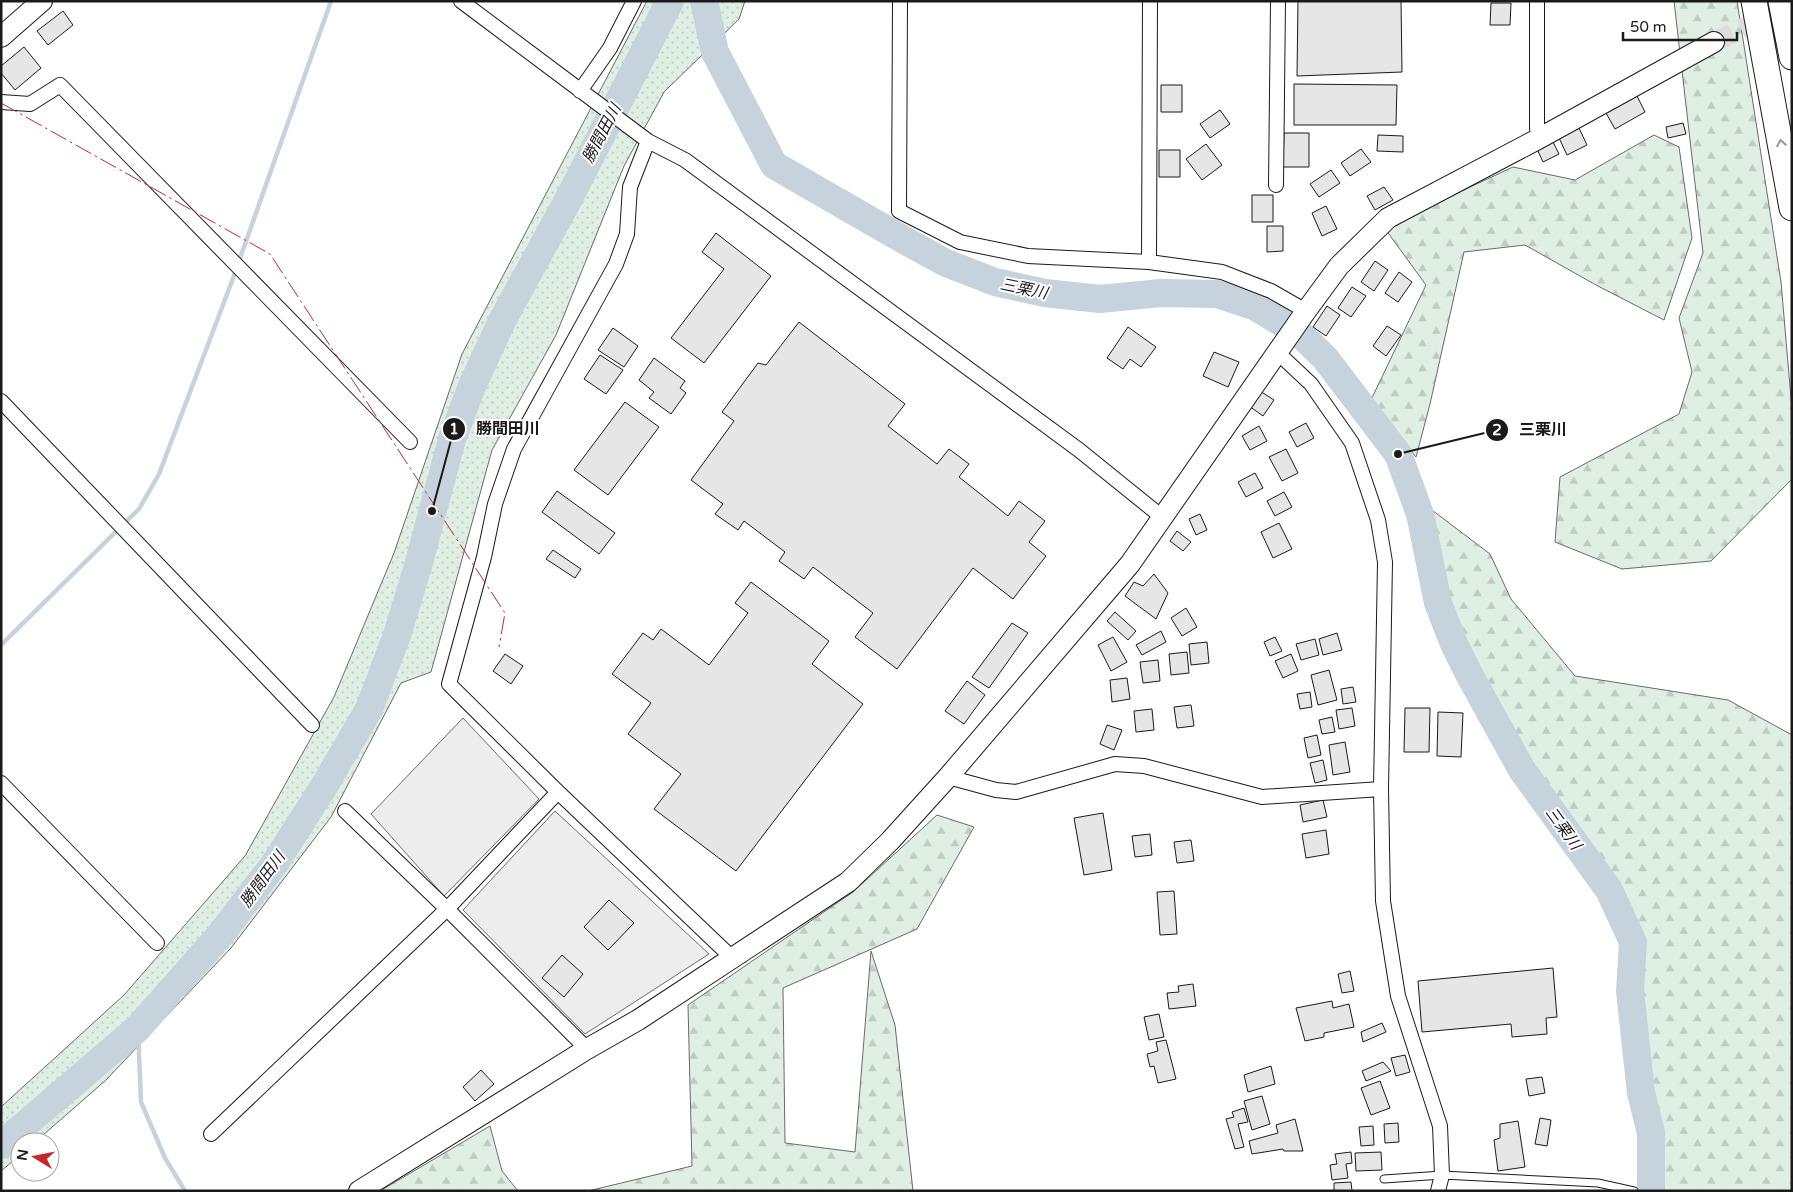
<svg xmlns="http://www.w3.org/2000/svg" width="1793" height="1192" viewBox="0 0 1793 1192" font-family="'Varela Round','Noto Sans JP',sans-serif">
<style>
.grass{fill:url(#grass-dots);stroke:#6a6a6a}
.forest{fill:url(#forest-firs);stroke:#6a6a6a}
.parking{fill:#ededed;stroke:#6a6a6a}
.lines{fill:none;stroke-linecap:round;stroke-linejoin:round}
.stream{stroke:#c6d2dc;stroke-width:4.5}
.river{stroke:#c6d2dc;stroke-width:28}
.building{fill:#e6e6e6;stroke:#1a1a1a}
.secondary-tunnel{stroke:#ddd;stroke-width:20;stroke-dasharray:20 10;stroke-linecap:butt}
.lane-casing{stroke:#1a1a1a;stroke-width:9}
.street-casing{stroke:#1a1a1a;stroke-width:16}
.secondary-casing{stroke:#1a1a1a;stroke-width:22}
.highway-casing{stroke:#1a1a1a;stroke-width:27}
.lane{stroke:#fff;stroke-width:7}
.street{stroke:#fff;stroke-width:14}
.secondary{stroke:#fff;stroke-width:20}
.highway{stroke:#fff;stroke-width:25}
.power{stroke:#c62828;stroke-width:1;stroke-dasharray:18 4 2.5 4;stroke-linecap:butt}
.oneway{stroke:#989898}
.labels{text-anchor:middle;stroke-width:4;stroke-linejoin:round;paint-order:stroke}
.water-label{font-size:16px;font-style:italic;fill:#1a1a1a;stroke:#fff}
.leader{fill:none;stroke:#1a1a1a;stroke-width:2}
.callout-dot{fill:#1a1a1a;stroke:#fff;stroke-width:2}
.mark-label{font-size:15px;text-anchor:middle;font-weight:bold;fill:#fff}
.callout-label{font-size:16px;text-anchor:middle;font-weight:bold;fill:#1a1a1a;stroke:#fff;stroke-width:4;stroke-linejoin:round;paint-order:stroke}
</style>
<defs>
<pattern id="grass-dots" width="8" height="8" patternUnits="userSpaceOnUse" patternTransform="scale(1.25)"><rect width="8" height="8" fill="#e0efe3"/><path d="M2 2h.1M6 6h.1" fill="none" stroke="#c0ccc2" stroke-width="1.8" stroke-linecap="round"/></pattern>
<pattern id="forest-firs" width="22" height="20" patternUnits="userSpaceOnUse" patternTransform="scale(1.25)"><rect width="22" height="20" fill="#e0efe3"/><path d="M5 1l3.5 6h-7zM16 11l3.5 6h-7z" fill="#c0ccc2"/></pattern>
</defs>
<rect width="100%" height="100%" fill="#fff"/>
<path class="grass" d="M647,1H745L739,19L664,92L624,166L556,335L492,450L431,672L401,683L331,817L231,948L106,1080L35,1142H20V1155L1,1171V1107L124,995L245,856L334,697L394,553L462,354Z"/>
<path class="forest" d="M1674,1H1737L1781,282L1792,410V479L1711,561L1622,569L1555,542L1560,477L1679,414L1692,372L1679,318L1703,253Z
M1654,135L1679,147L1692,238L1664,320L1596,285L1525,245L1464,252L1430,404L1416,457L1370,402L1426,285L1386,230L1440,201L1513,167L1575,180Z
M1420,501L1490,554L1511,599L1575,676L1728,700L1792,735V1191H1647L1641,1187V1093L1624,904L1543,800L1455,655Z
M937,815L974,827L917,929L783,988L785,1143L855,1152L871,951L895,1025L913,1191H588L692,1166L688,1005L853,892Z
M490,1126L502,1171L518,1191H380Z"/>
<path class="parking" d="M463,718L539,799L444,896L371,814Z
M555,811L709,954L585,1034L463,910Z"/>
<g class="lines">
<path class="stream" d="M1,645L139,509L159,474L232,281L331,1
M138,1028L141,1102L165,1158L185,1191"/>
<path class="river" d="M704,1L715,52L774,165L904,240L946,263L995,282L1045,293L1100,299L1161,293L1217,294L1256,307L1300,334L1325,358L1398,454L1420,514L1438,603L1454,644L1470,676L1522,770L1609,890L1633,942L1630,991L1641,1093L1651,1133V1191
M1,1145L138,1028L221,934L275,863L323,788L369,709L397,635L418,566L452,439L472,386L503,319L567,202L670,1"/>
</g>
<path class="building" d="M1298,1H1401L1402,72L1297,76Z
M1491,3H1511L1510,25H1490Z
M63,11L73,25L48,45L37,31Z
M24,47L41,68L15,90L1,73V66Z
M1294,84L1397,85L1396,125H1294Z
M1161,85H1182V112H1161Z
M1637,96L1645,112L1615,129L1606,113Z
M1220,110L1230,124L1210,138L1200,124Z
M1683,123L1686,134L1668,138L1666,127Z
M1579,128L1587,145L1567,155L1559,138Z
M1284,133H1309V167H1283Z
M1378,135L1403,136V152L1377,151Z
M1553,142L1559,154L1543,162L1537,149Z
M1206,144L1222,165L1202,180L1186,159Z
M1361,149L1371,162L1350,176L1341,163Z
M1159,150H1180V177H1159Z
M1331,170L1340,183L1319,197L1310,184Z
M1384,187L1393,200L1375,210L1367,196Z
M1252,195H1273V222H1252Z
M1326,206L1337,229L1322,236L1312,213Z
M1267,226H1283V251L1267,252Z
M716,233L771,276L704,363L671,338L724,269L702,252Z
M1375,261L1388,270L1374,291L1361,282Z
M1399,272L1412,282L1398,302L1385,293Z
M1352,287L1366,296L1351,317L1338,308Z
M1327,306L1340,315L1326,336L1313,327Z
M799,322L905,404L888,426L937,464L949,449L969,464L959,477L1008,516L1019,501L1045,521L1029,542L1046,556L1013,599L973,568L897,669L855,637L873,613L813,567L804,579L779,561L785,552L744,521L738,530L715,514L723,504L691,480L734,421L722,412L758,363L766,365Z
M1387,326L1401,335L1386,356L1373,346Z
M1128,327L1156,347L1141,367L1130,359L1123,369L1107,358Z
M613,328L638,346L624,367L598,350Z
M1214,352L1239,362L1228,387L1203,376Z
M600,355L623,370L606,394L584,379Z
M654,358L685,381L680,388L686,393L671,414L649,398L654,392L639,380Z
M1260,391L1274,400L1263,416L1249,406Z
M625,402L659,427L608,495L574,470Z
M1306,423L1314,438L1297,447L1289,432Z
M1259,426L1267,441L1250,450L1242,436Z
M1286,449L1298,473L1282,481L1269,457Z
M1255,473L1263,488L1246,497L1238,482Z
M557,491L615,533L599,554L542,512Z
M1284,492L1292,507L1275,516L1267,501Z
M1200,514L1207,530L1196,535L1189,519Z
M1279,523L1292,549L1273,558L1261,532Z
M1177,531L1191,542L1183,551L1170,541Z
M553,550L581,569L575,578L546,559Z
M1154,574L1168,593L1156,619L1125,596L1134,582L1143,586Z
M751,582L829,641L812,664L863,704L736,871L654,809L681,774L628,734L651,703L612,674L643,633L653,640L661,629L709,665L748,613L735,603Z
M1186,608L1197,627L1182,636L1171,618Z
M1115,612L1136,631L1128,640L1107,621Z
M1012,623L1028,633L989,688L972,677Z
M1161,631L1166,642L1142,655L1136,645Z
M1337,633L1342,650L1323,655L1319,639Z
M1113,637L1127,662L1111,671L1098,645Z
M1275,637L1282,651L1270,656L1264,642Z
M1315,639L1319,655L1301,660L1296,644Z
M1207,642L1209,663L1191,665L1189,644Z
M1187,652L1189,673L1171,675L1169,654Z
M505,654L523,666L511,684L493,671Z
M1291,654L1298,671L1283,678L1275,661Z
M1158,660L1160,681L1143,683L1140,662Z
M1329,670L1337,700L1318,705L1311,675Z
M1127,678L1130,699L1112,702L1110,680Z
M967,681L985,695L964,724L945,711Z
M1353,687L1356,702L1343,704L1341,689Z
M1310,692L1312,707L1300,709L1297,694Z
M1191,705L1194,726L1177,728L1174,707Z
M1352,708L1355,726L1339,729L1336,710Z
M1405,708H1430L1429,752H1404Z
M1152,709L1154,730L1136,732L1134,711Z
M1438,712L1463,713L1461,757L1437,756Z
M1332,717L1335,732L1322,734L1319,720Z
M1107,725L1122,730L1114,750L1100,744Z
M1317,735L1321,755L1308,758L1304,738Z
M1345,742L1350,772L1333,775L1329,745Z
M1323,760L1327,780L1315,783L1310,763Z
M1323,800L1327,817L1303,822L1300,805Z
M1103,813L1112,870L1084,875L1074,818Z
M1326,830L1329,854L1306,858L1302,834Z
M1150,834L1152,855L1135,857L1132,836Z
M1191,840L1194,861L1177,863L1174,842Z
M1174,891L1177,934L1160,935L1157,892Z
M609,900L634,923L608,950L584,927Z
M562,955L583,974L564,997L542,978Z
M1553,968L1557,1017L1546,1018L1547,1034L1512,1037L1511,1024L1422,1032L1418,981Z
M1350,971L1354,991L1342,993L1338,974Z
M1193,984L1196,1006L1169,1009L1167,993L1179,992L1178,986Z
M1332,1001L1333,1008L1349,1004L1354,1027L1324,1033V1037L1305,1041L1296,1008Z
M1159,1014L1164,1037L1149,1040L1144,1017Z
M1382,1023L1386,1032L1363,1042L1361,1032Z
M1166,1040L1176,1079L1158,1083L1154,1066L1150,1067L1147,1054L1158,1051L1156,1042Z
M1405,1055L1410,1072L1396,1076L1391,1058Z
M1383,1062L1391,1071L1366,1081L1362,1071Z
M1271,1066L1275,1084L1248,1092L1244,1075Z
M481,1070L494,1084L475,1101L463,1087Z
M1542,1077L1545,1093L1529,1096L1526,1079Z
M1380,1081L1390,1108L1371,1115L1361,1088Z
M1262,1096L1270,1124L1252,1130L1244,1101Z
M1244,1108L1248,1122L1238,1124L1244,1147L1235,1149L1226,1119L1234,1117L1232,1112Z
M1540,1118L1551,1120L1547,1146L1535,1144Z
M1295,1119L1303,1151H1284L1283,1149L1252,1154L1249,1141L1278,1133L1276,1125Z
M1518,1121L1525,1167L1498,1171L1494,1140L1500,1138V1124Z
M1398,1123L1399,1142L1385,1143L1384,1124Z
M1373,1126L1374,1145L1361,1146L1359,1127Z
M1351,1152L1352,1163L1346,1164L1348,1178L1332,1180L1330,1165L1337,1164L1335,1154Z
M1381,1152L1382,1170L1356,1171L1355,1153Z
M1351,1182L1352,1191H1334V1183Z"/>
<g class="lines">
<path class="secondary-tunnel" d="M1714,42L1792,5"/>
<defs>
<path id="lane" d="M1384,1179L1442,1175L1598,1183L1634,1191"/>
<path id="street" d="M461,1L648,141L685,160L1079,450L1162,517
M900,1L899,211L960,242L1028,256L1149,262L1222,272L1271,291L1306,311
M1537,1V127L1538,139
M580,91L610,48L634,1
M1,102L30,104L60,85L410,442
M648,141L630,187L627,234L616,264L514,449L495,504L484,557L449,684L558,792L726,952L732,960
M1276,185L1278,1
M1149,262L1150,1
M1278,353L1311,384L1352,443L1378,520L1385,562L1381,789L1383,901L1398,996L1440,1126L1442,1175L1438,1191
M1,401L312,725
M948,777L996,790L1016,792L1115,764L1144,766L1262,797L1381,789
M1,783L157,943
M345,811L447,909L587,1049
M211,1134L447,909L558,792"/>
<path id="secondary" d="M1,37L42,1
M359,1191L587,1049L638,1020L848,882L890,841L948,777L1130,564L1306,311L1339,266L1388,218L1538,139L1714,42"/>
<path id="highway" d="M1754,1L1792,208
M1781,1L1792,57"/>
</defs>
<use href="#lane" class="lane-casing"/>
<use href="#street" class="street-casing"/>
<use href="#secondary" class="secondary-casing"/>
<use href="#highway" class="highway-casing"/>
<use href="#lane" class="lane"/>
<use href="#street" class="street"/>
<use href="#secondary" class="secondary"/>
<use href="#highway" class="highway"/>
<path class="power" d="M1,103L270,254L505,613L499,647"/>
</g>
<defs><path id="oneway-chevron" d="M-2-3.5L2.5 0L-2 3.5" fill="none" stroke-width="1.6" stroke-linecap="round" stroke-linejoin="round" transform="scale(1.25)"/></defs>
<use class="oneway" href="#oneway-chevron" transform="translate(1781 143) rotate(-100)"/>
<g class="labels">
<g class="water-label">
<text transform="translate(601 133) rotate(-62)" y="6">勝間田川</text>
<text transform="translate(1024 288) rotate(12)" y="6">三栗川</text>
<text transform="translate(1564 828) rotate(54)" y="6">三栗川</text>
<text transform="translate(262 879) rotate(-54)" y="6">勝間田川</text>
</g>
</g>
<path class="leader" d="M432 511L454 429M1398 454L1497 430"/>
<g class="callout-dot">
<circle cx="432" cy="511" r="5"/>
<circle cx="1398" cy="454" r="5"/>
<circle cx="454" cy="429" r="12"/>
<circle cx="1497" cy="430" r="12"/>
</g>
<g class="mark-label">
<text x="454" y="434">1</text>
<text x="1497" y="435">2</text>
</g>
<g class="callout-label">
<text x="508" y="434">勝間田川</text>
<text x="1543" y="435">三栗川</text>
</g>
<rect width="1793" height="1192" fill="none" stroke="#1a1a1a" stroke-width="5"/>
<g transform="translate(35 1157) rotate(280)"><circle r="24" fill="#ffffff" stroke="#a3a3a3"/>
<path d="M0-4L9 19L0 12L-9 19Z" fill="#c62828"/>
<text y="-8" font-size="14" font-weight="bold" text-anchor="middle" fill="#1a1a1a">N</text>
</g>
<path d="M1623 32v8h114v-8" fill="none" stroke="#1a1a1a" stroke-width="2.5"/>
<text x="1630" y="32" font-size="15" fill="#1a1a1a" stroke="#ffffff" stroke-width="4" paint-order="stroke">50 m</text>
</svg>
